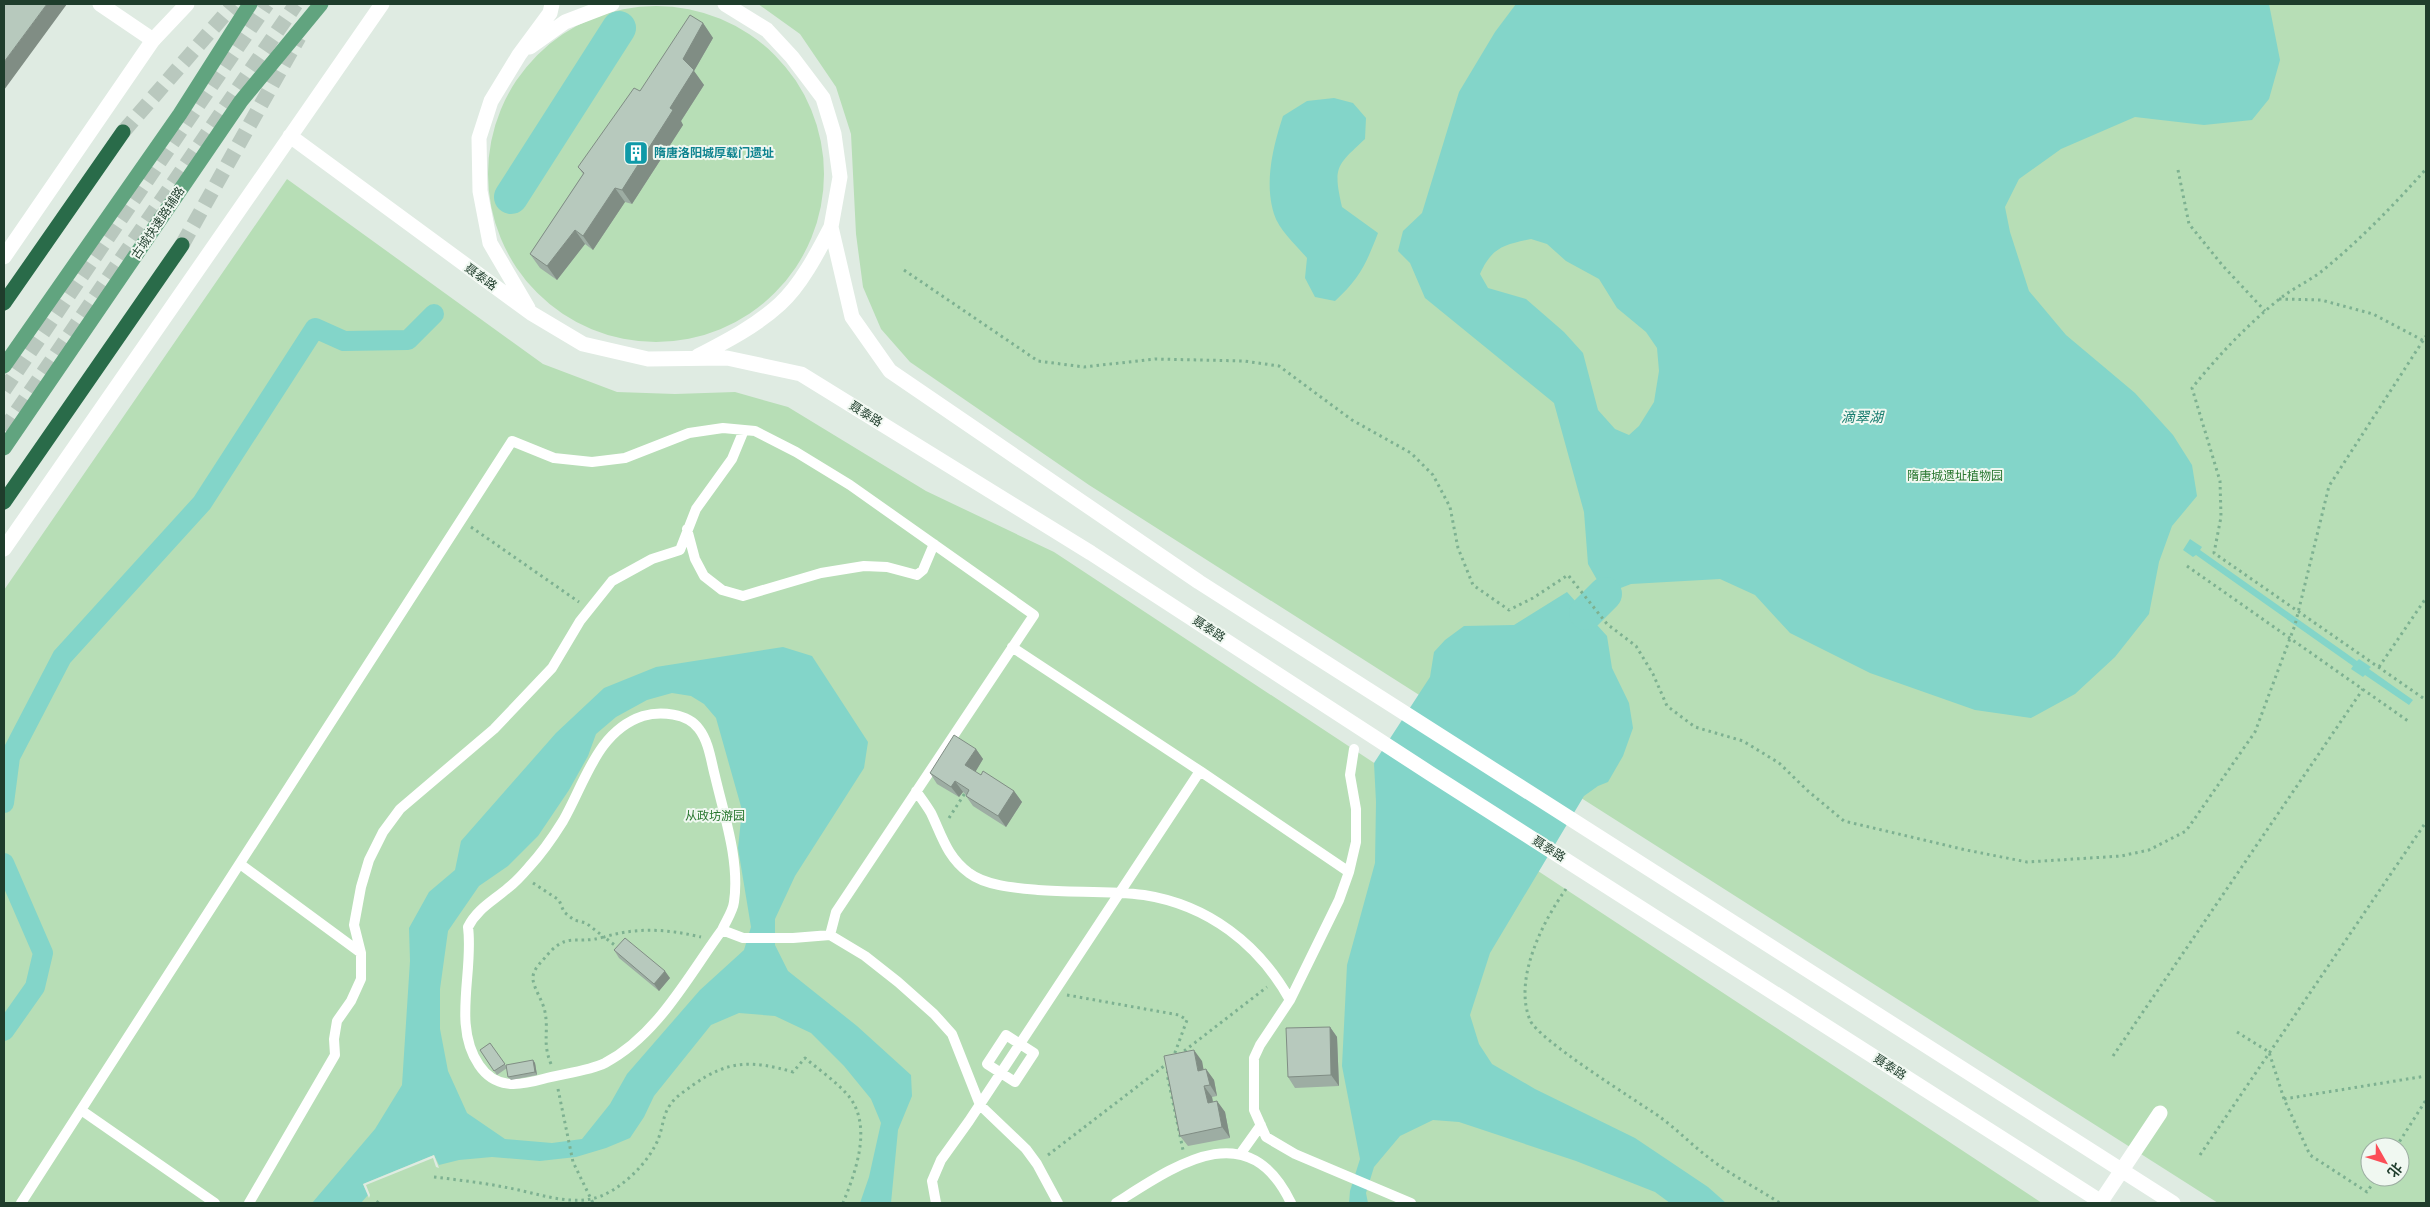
<svg xmlns="http://www.w3.org/2000/svg" width="2430" height="1207" viewBox="0 0 2430 1207" font-family="Helvetica,'Noto Sans SC',sans-serif">
<style>
.green{fill:#b7deb6;fill-rule:evenodd}
.water{fill:#83d5c9;fill-rule:evenodd}
.pier{fill:#dfebe2}
.lines{fill:none;stroke-linecap:round;stroke-linejoin:round}
.canal{stroke:#83d5c9;stroke-width:20}
.river{stroke:#83d5c9;stroke-width:34}
.highway-tunnel{stroke:#b9c8be;stroke-width:15;stroke-dasharray:15 8;stroke-linecap:butt}
.path{stroke:#7db191;stroke-width:3;stroke-dasharray:2.5 4;stroke-linecap:butt}
.lane{stroke:#fff;stroke-width:10}
.street{stroke:#fff;stroke-width:15}
.secondary{stroke:#fff;stroke-width:15}
.primary{stroke:#61a47f;stroke-width:15}
.highway{stroke:#296b49;stroke-width:15}
.wall{fill:#9dada3}
.shaded-wall{fill:#808d84}
.building{fill:#b7c9bd;stroke:#808d84}
.labels{text-anchor:middle;stroke-width:4;stroke-linejoin:round;paint-order:stroke}
.culture-label{font-size:12px;font-weight:bold;fill:#0d838f;stroke:#f0f8f1;text-anchor:start}
.street-label{font-size:12px;fill:#1f3d2c;stroke:#f0f8f1}
.park-label{font-size:12px;fill:#27762e;stroke:#f0f8f1}
.water-label{font-size:14px;font-style:italic;fill:#167c6e;stroke:#f0f8f1}
</style>
<rect width="100%" height="100%" fill="#dfebe2"/>
<path class="green" d="M758,4H2426V1203H2218L1089,485L910,362L881,329L863,287L856,234L851,134L836,87L800,34ZM2370,1147H2400V1177H2370Z
M488 174a168 168 0 1 1 336 0a168 168 0 1 1-336 0Z
M287,179L543,364L617,392L675,394L735,392L788,407L926,491L1054,552L2042,1203H4V590Z"/>
<path class="water" d="M1516,4H2269L2280,60L2269,99L2252,120L2204,125L2135,117L2061,149L2019,179L2005,207L2010,232L2029,291L2066,335L2135,393L2173,435L2192,465L2197,496L2172,526L2159,562L2149,614L2115,657L2075,694L2031,718L1975,710L1870,673L1790,633L1755,595L1720,579L1631,584L1605,594L1588,564L1584,512L1554,403L1425,298L1410,263L1398,251L1403,231L1422,213L1459,92L1495,32ZM1531,239L1547,244L1566,261L1599,279L1617,308L1646,332L1657,348L1659,371L1654,402L1639,426L1629,435L1615,429L1598,410L1583,353L1564,332L1526,299L1488,288L1480,274C1492,247 1504,245 1531,239Z
M1334,98L1353,103L1366,118L1365,139C1336,166 1333,167 1342,207L1378,233C1366,264 1360,278 1335,301L1315,297L1305,278L1307,258C1296,245 1279,230 1274,214C1264,182 1273,147 1283,116L1307,101Z
M2190,539L2202,547L2200,550L2357,661L2359,659L2371,667L2369,669L2413,700L2409,705L2365,675L2363,677L2351,669L2353,666L2196,555L2193,557L2183,550Z
M1567,592L1607,636L1612,668L1629,703L1633,728L1623,756L1608,782L1598,786L1584,796L1490,953L1470,1015L1479,1044L1492,1064L1535,1089L1635,1138L1708,1187L1726,1203H1670L1655,1192L1576,1161L1459,1122L1433,1120L1400,1136L1374,1167L1366,1193L1368,1203H1349L1350,1191L1360,1159L1342,1066L1347,965L1375,863L1376,802L1374,763L1430,677L1434,652L1445,640L1464,626L1514,625Z
M783,647L812,656L868,742L864,768L795,876L775,919V945L788,971L857,1026L911,1075L912,1096L898,1130L891,1203H860L869,1177L881,1123L871,1099L844,1066L811,1033L775,1016L739,1013L711,1025L654,1096L644,1117L630,1138L606,1148L576,1157L540,1161L492,1157L459,1160L439,1165L434,1155L363,1184L368,1195L361,1203H312L375,1129L402,1085L410,961L409,928L429,892L455,870L461,841L556,733L604,688L656,667ZM672,693L691,696L704,704L716,718L742,810L738,848L751,927L744,950L700,990L627,1074L610,1104L582,1139L552,1143L505,1139L467,1113L448,1071L440,1029V989L448,931L479,886L508,866L538,836L569,790L588,756L596,734L616,717L647,700Z"/>
<path class="pier" d="M434,1155L439,1168L436,1167L433,1158L366,1185L370,1195L369,1198L363,1184Z"/>
<g class="lines">
<path class="canal" d="M4,803L10,757L62,657L202,503L315,328L344,341L408,340L434,314
M4,863L43,953L35,987L4,1031"/>
<path class="river" d="M511,197L619,28
M1586,613L1605,594"/>
<path class="highway-tunnel" d="M123,132L234,4
M182,245L299,37
M4,390L267,4
M4,430L296,4"/>
<path class="path" d="M2178,170L2189,224L2223,266L2265,311
M904,270L1038,361L1084,367L1155,359L1244,361L1279,366L1352,420L1411,453L1433,475L1450,507L1458,548L1473,585L1509,610L1533,598L1568,575L1607,624L1636,646L1653,674L1667,706L1695,727L1743,741L1779,763L1808,791L1844,821L1966,850L2027,862L2121,856L2149,850L2186,831L2255,732L2295,625L2329,486L2426,336
M2279,299L2321,300L2373,314L2426,342
M471,527L579,602
M2187,566L2408,721
M2379,667L2426,598
M2423,698L2214,553L2221,517L2220,481L2192,388C2218,356 2245,327 2277,301C2291,289 2308,282 2322,271C2360,240 2394,205 2426,169
M949,818L965,793
M533,883L559,900L564,912L574,920L586,923L604,937C637,927 667,929 701,937
M1566,889C1543,921 1513,979 1530,1020C1537,1039 1637,1101 1660,1117C1675,1128 1689,1142 1704,1154C1727,1173 1755,1187 1780,1203
M1067,995L1179,1015L1187,1020L1173,1058
M2237,1032L2269,1052L2284,1099L2310,1155L2367,1192L2377,1177
M1179,1055L1267,987
M2113,1056L2363,689
M551,1064C542,1042 549,1033 545,1012C543,1001 535,991 533,980C532,972 538,965 543,960C568,929 572,946 604,937L620,949
M1168,1071L1167,1074L1183,1150
M558,1089L573,1162L593,1203
M2284,1099L2426,1076
M2396,1147L2426,1100
M1048,1155L1168,1063
M2200,1155L2426,822
M434,1177C459,1180 485,1183 509,1188C536,1193 564,1204 591,1199C618,1194 650,1162 659,1137C663,1126 663,1115 670,1105C675,1097 685,1091 693,1085C728,1060 752,1060 793,1072L805,1058C818,1069 834,1080 846,1093C874,1123 856,1171 843,1203
M377,1203L380,1199"/>
<path class="lane" d="M687,529L695,559L704,576L722,590L743,596L821,573L864,566L887,567L917,575L923,570L934,544
M1200,771L1349,872L1356,842V809L1350,775L1354,749
M916,791C921,798 927,806 931,813C942,836 947,857 969,873C986,886 1017,888 1038,890C1073,893 1109,890 1144,895C1208,905 1259,944 1290,1000
M240,864L361,953
M1349,872L1339,900L1290,1000L1260,1045L1254,1058V1110L1266,1137L1295,1154L1411,1203
M830,935L865,956L898,982L934,1014L952,1034L980,1105L1026,1149L1037,1164L1058,1203
M1006,1035L1034,1053L1015,1082L987,1064Z
M81,1110L215,1203
M1241,1153L1261,1125
M21,1203L512,441L554,458L592,462L625,458L689,433L723,428L755,431L796,452L850,485L1034,615L836,912L830,935L793,938H743L722,930C688,976 658,1035 605,1063C589,1071 561,1074 543,1079C518,1086 495,1089 479,1065C452,1026 474,971 468,927C477,909 493,901 508,888C516,882 523,874 529,867C542,853 553,837 563,821C585,783 597,731 643,716C660,711 688,713 699,729C709,742 711,761 715,776C724,815 740,861 734,902C733,911 726,921 722,930
M249,1203L335,1055L334,1039L337,1021L351,1001L361,979V953L354,925L361,887L369,860L383,832L400,809L494,729L552,668L580,621L612,581L652,559L680,550L696,509L732,459L744,430
M936,1203L932,1181L941,1160L969,1121L1200,771L1012,647
M1116,1203C1176,1165 1248,1113 1291,1203"/>
<path class="street" d="M100,4L153,40
M2100,1203L2160,1113"/>
<path class="secondary" d="M725,4L767,30L792,57L823,98L834,134L840,177L831,227L852,317L890,371L1199,582L2173,1203
M530,47L565,22L612,4
M290,136L531,313L583,344L648,359L727,358L801,374L1091,553L1431,774L2103,1203
M4,257L153,40L187,4
M528,308L490,243L480,191L479,138L491,101L519,55L550,13L552,4
M698,356C727,341 756,326 780,304C801,285 818,252 831,227
M4,549L382,4"/>
<path class="primary" d="M4,366L180,114L250,4
M4,448L241,101L321,4"/>
<path class="highway" d="M4,303L123,132
M4,502L182,245"/>
</g>
<path class="wall" d="M703,23L713,38L694,71L704,85L681,121L683,125L632,204L625,202L593,250L585,244L557,280L540,268L530,254L583,174L578,167L640,91Z
M976,749L983,759L975,772L981,775L1014,791L1022,802L1006,827L973,806L966,796V795L963,792L959,797L937,784L930,773Z
M614,950L670,978L659,991L619,958Z
M1330,1027L1337,1037L1339,1086L1295,1088L1288,1077Z
M490,1043L506,1066L533,1060L535,1063L537,1075L511,1080L508,1077L507,1068L497,1075L480,1050Z
M1202,1061L1203,1070L1206,1069L1214,1080L1217,1096L1212,1097L1213,1102L1217,1101L1225,1112L1230,1138L1188,1146L1180,1136Z"/>
<path class="shaded-wall" d="M47,4H67L4,90V62Z
M703,23L713,38L694,71L704,85L681,121L683,125L632,204L622,190L670,108L683,59Z
M615,188L625,202L593,250L583,236Z
M575,230L585,244L557,280L547,266Z
M976,749L983,759L973,776L965,765Z
M955,781L963,792L959,797L951,787Z
M1014,791L1022,802L1006,827L998,816Z
M665,971L670,978L659,991L654,984Z
M1330,1027L1337,1037L1339,1086L1331,1075Z
M1194,1050L1202,1061L1206,1082L1198,1071Z
M533,1060L535,1063L537,1075L535,1072Z
M1206,1069L1214,1080L1217,1096L1210,1085Z
M1204,1086L1212,1097L1215,1114L1208,1103Z
M1217,1101L1225,1112L1230,1138L1222,1127Z"/>
<path class="building" d="M4,4H47L4,62Z
M690,15L703,23L683,59L694,70L670,108L673,110L622,190L615,188L583,236L575,230L547,266L530,254L584,173L578,167L634,88L640,91Z
M954,735L976,749L965,765L981,775L983,771L1014,791L998,816L966,796L969,790L955,781L951,787L930,773Z
M625,938L665,971L654,984L614,950Z
M1330,1027L1331,1075L1288,1077L1286,1028Z
M490,1043L505,1064L494,1071L480,1050Z
M1194,1050L1198,1071L1206,1069L1210,1085L1204,1086L1208,1103L1217,1101L1222,1127L1180,1136L1164,1056Z
M533,1060L535,1072L508,1077L506,1065Z"/>
<defs>
<symbol id="building-square" viewBox="-11 -11 22 22"><rect x="-9" y="-9" width="18" height="18" rx="4" fill="#0f9aa8" stroke="#f0f8f1"/><path d="M-4-6H4V6H1V3H-1V6H-4ZM-2.5-4.3h1.7v1.8h-1.7ZM.8-4.3h1.7v1.8H.8ZM-2.5-1h1.7V.8h-1.7ZM.8-1h1.7V.8H.8Z" fill="#fff"/></symbol>
</defs>
<g fill-rule="evenodd">
<use href="#building-square" x="622" y="139" width="28" height="28"/>
</g>
<g class="labels">
<g class="culture-label">
<text x="654" y="157">隋唐洛阳城厚载门遗址</text>
</g>
<g class="street-label">
<text transform="translate(158 223) rotate(-56)" y="4">古城快速路辅路</text>
<text transform="translate(481 277) rotate(36)" y="4">聂泰路</text>
<text transform="translate(866 414) rotate(32)" y="4">聂泰路</text>
<text transform="translate(1209 629) rotate(33)" y="4">聂泰路</text>
<text transform="translate(1549 849) rotate(32)" y="4">聂泰路</text>
<text transform="translate(1890 1067) rotate(33)" y="4">聂泰路</text>
</g>
<g class="park-label">
<text x="1955" y="480">隋唐城遗址植物园</text>
<text x="715" y="820">从政坊游园</text>
</g>
<g class="water-label">
<text x="1862" y="422">滴翠湖</text>
</g>
</g>
<rect width="2430" height="1207" fill="none" stroke="#1f3d2c" stroke-width="10"/>
<g transform="translate(2385 1162) rotate(129)"><circle r="24" fill="#f0f8f1" stroke="#9cada2"/>
<path d="M0-4L9 19L0 12L-9 19Z" fill="#fb4e57"/>
<text y="-8" font-size="14" font-weight="bold" text-anchor="middle" fill="#1f3d2c">北</text>
</g>
</svg>
